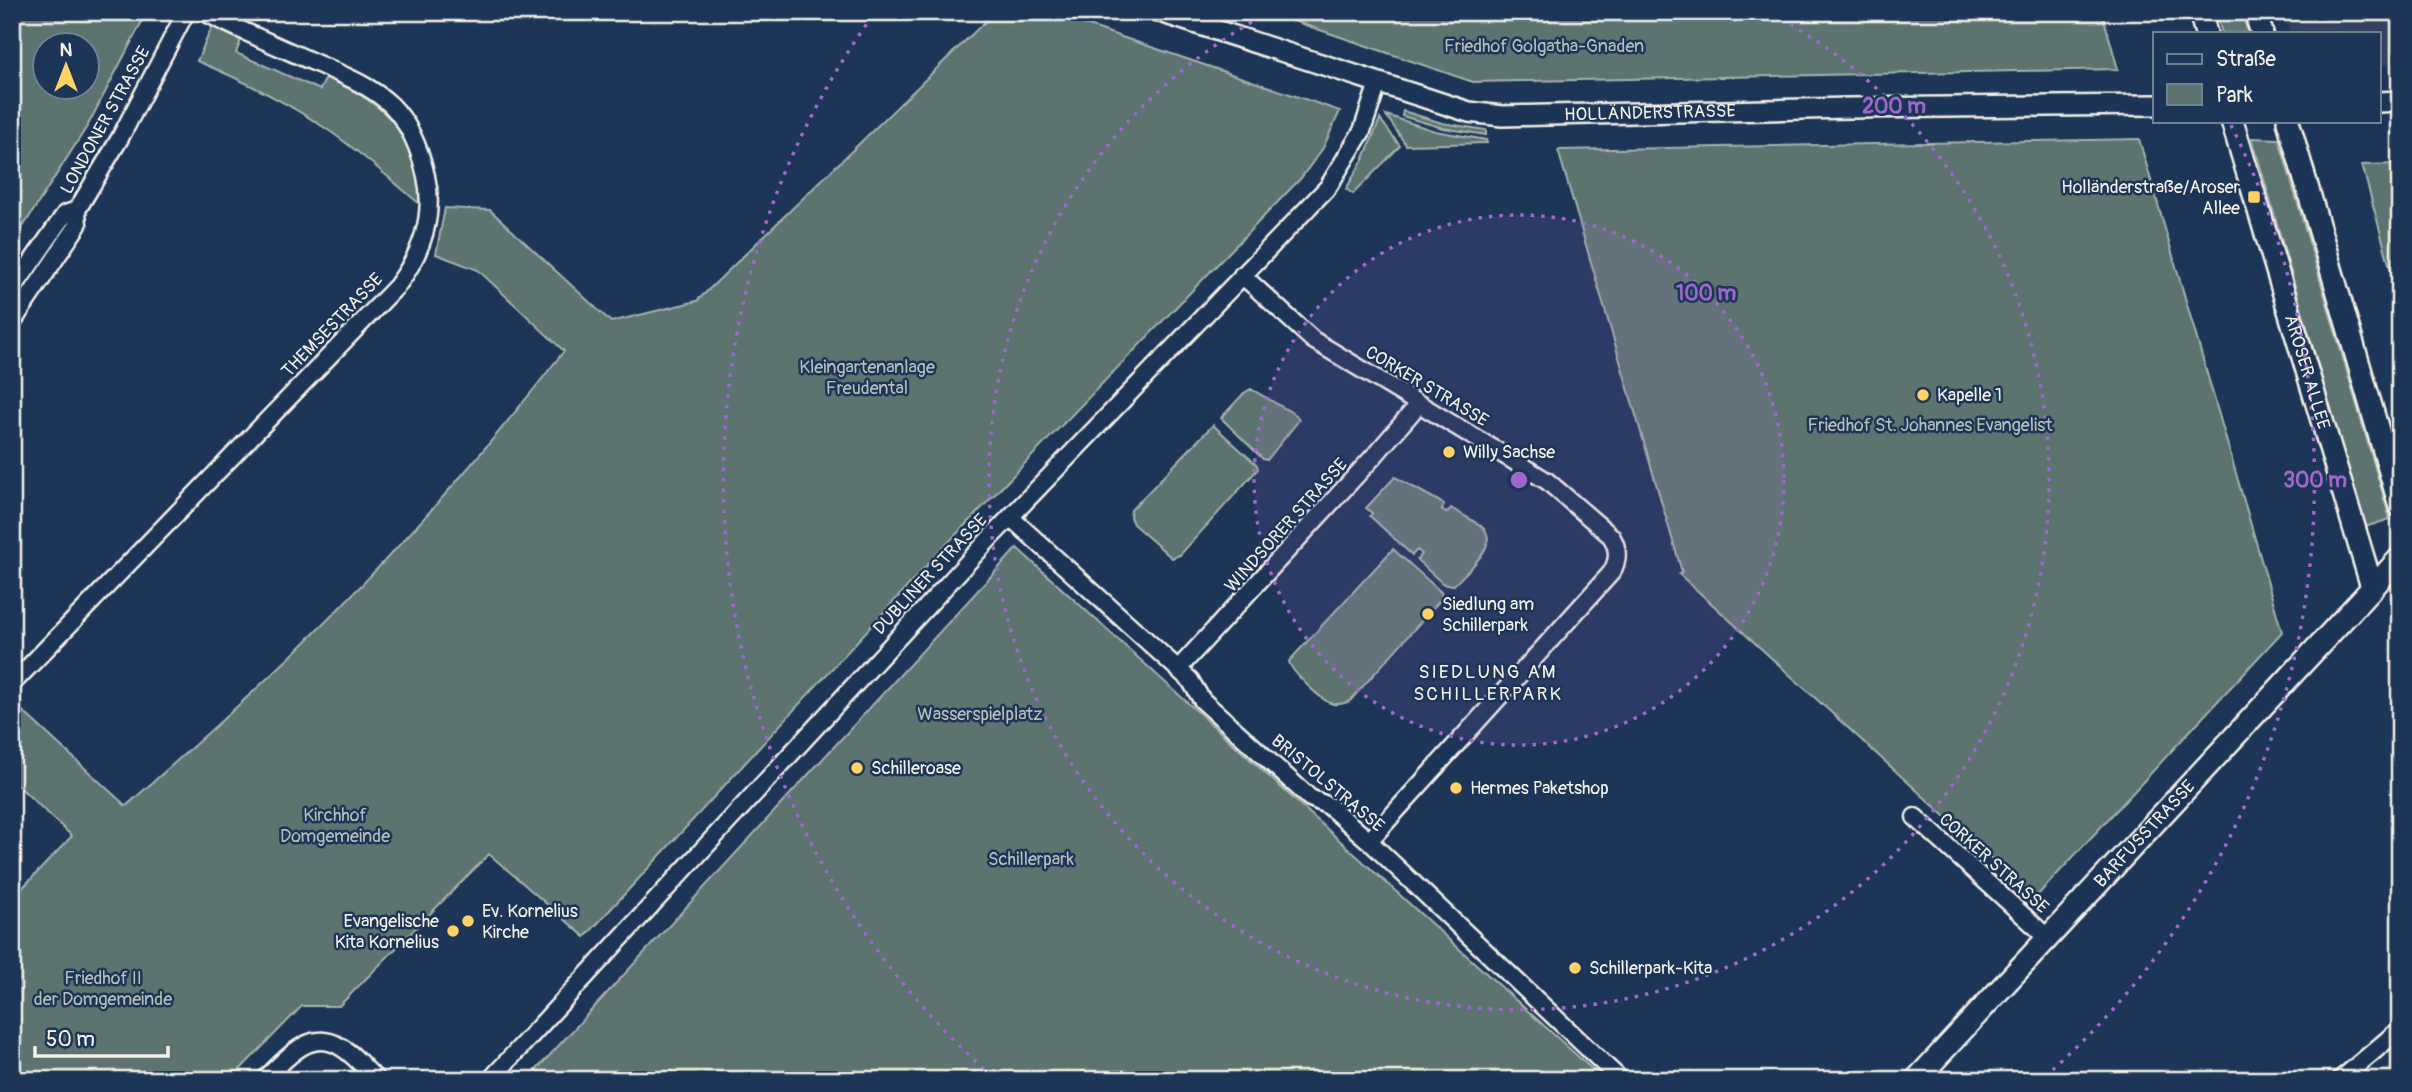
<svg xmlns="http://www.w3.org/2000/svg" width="2412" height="1092" viewBox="0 0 2412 1092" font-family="Pangolin,sans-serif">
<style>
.built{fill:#33425e}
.green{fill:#5c736f;stroke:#a8b2ac;stroke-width:2;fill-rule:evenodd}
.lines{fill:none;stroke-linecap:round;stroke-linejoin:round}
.minor-casing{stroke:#f4f1e8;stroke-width:21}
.tertiary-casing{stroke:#f4f1e8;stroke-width:24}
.secondary-casing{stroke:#f4f1e8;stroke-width:26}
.minor{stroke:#1d3557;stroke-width:16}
.tertiary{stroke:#1d3557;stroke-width:19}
.secondary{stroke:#1d3557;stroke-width:21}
.ring{fill:none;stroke:#9f67cb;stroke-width:3.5;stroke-dasharray:3.5 7}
.poi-dot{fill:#ffd166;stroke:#1d3557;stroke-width:2.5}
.labels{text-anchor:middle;stroke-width:5;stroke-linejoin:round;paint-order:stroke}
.park-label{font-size:18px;fill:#b7bfb8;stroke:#1d3557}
.street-label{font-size:18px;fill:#f4f1e8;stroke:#1d3557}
.poi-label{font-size:18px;fill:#f4f1e8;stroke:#1d3557;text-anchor:start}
.neighbourhood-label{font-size:19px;letter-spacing:2px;fill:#f4f1e8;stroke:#1d3557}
.centre{fill:#9f67cb;stroke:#1d3557;stroke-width:3.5}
.ring-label{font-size:21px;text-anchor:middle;font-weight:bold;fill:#9f67cb;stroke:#1d3557;stroke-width:5;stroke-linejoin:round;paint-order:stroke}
</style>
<rect width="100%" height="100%" fill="#1d3557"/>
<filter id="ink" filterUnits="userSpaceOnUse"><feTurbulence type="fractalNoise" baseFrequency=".0143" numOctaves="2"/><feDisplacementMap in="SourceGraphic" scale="14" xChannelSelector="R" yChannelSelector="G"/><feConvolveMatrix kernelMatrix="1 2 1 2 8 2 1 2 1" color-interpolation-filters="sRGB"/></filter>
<g filter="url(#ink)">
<path class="built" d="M2284,12H2400V64L2379,65V33H2290Z
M2400,1056V1080H2370Z"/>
<path class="green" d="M12,12H147L88,125L12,244ZM46,46H88V88H46Z
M995,12H1048L1340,111L1323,148L1301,178L943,548L585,937L489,854L339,1006H302L230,1080H12V899L72,836L12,780V709L16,705L126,806C181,757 237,708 291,656C389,561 480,459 564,351L478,270L436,254L445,208L490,210L611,322L697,301Z
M1267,12H2102L2118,69L1473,82Z
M2216,12H2242L2248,33H2222Z
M212,27L241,40L236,53L320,90L326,77C389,106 417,134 421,205C390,179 360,151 325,128C285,101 242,80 197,61Z
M1403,111L1442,123L1486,130V135L1443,128L1402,116Z
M1386,115L1435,131L1486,140L1487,143L1406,145Z
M1380,119L1400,146L1353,194L1346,189L1364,158Z
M2252,138L2279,139L2390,519L2365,527Z
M2139,139L2282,632L2035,898L1679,574L1682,572L1558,150Z
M2400,164V304L2362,165Z
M68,218L74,219L12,314V301Z
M1251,389L1296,415L1299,420L1267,460L1263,459L1221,418L1244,393Z
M1213,425L1257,465L1258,469L1180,555L1172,558L1133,524L1130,517L1131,510Z
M1395,477L1444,504L1442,510L1447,513L1451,508C1460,514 1472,519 1481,526C1503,543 1466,572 1454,585H1446L1442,583L1417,560L1422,554L1417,550L1412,555L1370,516L1372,513L1366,508Z
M1017,548L1604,1080H527Z
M1393,549L1441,592L1442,598L1350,701C1345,703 1339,705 1333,704C1323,702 1290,671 1289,661Z"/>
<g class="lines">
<defs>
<path id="minor" d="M1242,275L1313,340L1547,481L1611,536C1619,549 1619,560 1611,573L1369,841
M12,290L65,214L77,210
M12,323L78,225L77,210L120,138L186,12
M1010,517L1178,669L1190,680L1202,700L1310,798L1329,806L1369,841L1621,1080
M1178,669L1375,455L1419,404
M12,684L397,286C421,254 435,217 426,176C420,150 410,124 391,105C369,84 338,73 311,61C275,45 239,30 204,12
M1915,817L2048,938
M264,1080C284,1061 309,1028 339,1046C353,1053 365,1069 377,1080
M490,1080L991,537L1328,187L1362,131L1378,83
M2340,1080L2400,1029"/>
<g id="tertiary">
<path id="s1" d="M1160,12L1469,112L1502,116L1850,108L2155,105"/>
<path d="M2379,102L2400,101"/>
</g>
<g id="secondary">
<path d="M2200,12L2206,33"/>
<path d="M2255,12L2262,33"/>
<path id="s2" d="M2232,121L2372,587"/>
<path d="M2288,121L2400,506"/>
<path id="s3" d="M1916,1080L2400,558"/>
</g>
</defs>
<use href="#minor" class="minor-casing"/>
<use href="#tertiary" class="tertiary-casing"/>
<use href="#secondary" class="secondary-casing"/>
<use href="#minor" class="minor"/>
<use href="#tertiary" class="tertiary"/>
<use href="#secondary" class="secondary"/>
</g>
</g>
<circle cx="1519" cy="480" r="265" fill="#9f67cb" fill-opacity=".12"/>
<g class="ring">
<circle cx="1519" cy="480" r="265"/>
<path d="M1772 14A530 530 0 1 1 1266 14"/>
<path d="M992 1076A796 796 0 0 1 871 18M2231 125A796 796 0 0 1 2046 1076"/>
</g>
<g class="poi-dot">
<rect x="2247" y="190" width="14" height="14" rx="3.5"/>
<circle cx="1923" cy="395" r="7"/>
<circle cx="1449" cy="452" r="7"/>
<circle cx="1428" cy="614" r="7"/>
<circle cx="857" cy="768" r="7"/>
<circle cx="1456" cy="788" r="7"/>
<circle cx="468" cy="921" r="7"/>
<circle cx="453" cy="931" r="7"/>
<circle cx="1575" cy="968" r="7"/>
</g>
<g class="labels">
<g class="park-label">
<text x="1544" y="52">Friedhof Golgatha-Gnaden</text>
<text x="867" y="373">Kleingartenanlage<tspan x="867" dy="21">Freudental</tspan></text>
<text x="1930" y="431">Friedhof St. Johannes Evangelist</text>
<text x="980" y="720">Wasserspielplatz</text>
<text x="335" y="821">Kirchhof<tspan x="335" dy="21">Domgemeinde</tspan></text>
<text x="1031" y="865">Schillerpark</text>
<text x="103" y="984">Friedhof II<tspan x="103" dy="21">der Domgemeinde</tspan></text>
</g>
<g class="street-label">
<text dy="6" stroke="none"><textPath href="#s1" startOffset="506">HOLLÄNDERSTRASSE</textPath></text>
<text transform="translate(105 120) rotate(-61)" y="6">LONDONER STRASSE</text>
<text transform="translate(332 325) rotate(-46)" y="6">THEMSESTRASSE</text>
<text dy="6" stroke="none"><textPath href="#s2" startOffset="262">AROSER ALLEE</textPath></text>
<text transform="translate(1427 386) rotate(31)" y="6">CORKER STRASSE</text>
<text transform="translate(1286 525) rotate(-48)" y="6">WINDSORER STRASSE</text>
<text transform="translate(930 574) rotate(-47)" y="6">DUBLINER STRASSE</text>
<text transform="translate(1328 783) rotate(40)" y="6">BRISTOLSTRASSE</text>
<text dy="6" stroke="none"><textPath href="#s3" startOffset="336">BARFUSSTRASSE</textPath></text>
<text transform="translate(1994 863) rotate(42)" y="6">CORKER STRASSE</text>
</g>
<g class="poi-label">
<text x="2240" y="193" text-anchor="end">Holländerstraße/Aroser<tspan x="2240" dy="21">Allee</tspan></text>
<text x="1937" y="401">Kapelle 1</text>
<text x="1463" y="458">Willy Sachse</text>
<text x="1442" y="610">Siedlung am<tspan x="1442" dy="21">Schillerpark</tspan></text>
<text x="871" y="774">Schilleroase</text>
<text x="1470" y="794">Hermes Paketshop</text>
<text x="482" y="917">Ev. Kornelius<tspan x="482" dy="21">Kirche</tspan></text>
<text x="439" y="927" text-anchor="end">Evangelische<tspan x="439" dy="21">Kita Kornelius</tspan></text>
<text x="1589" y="974">Schillerpark-Kita</text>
</g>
<g class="neighbourhood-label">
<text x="1488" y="678">SIEDLUNG AM<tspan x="1488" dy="22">SCHILLERPARK</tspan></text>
</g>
</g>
<circle cx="1519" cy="480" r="10" class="centre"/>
<g class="ring-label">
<text x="1894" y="113">200 m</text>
<text x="1706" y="300">100 m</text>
<text x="2315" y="487">300 m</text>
</g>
<rect width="2412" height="1092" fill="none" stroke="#1d3557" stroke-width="42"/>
<rect x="21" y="21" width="2370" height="1050" fill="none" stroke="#f4f1e8" stroke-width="2.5" filter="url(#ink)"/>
<rect x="2153" y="32" width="228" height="91" fill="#1d3557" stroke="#738091" stroke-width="2"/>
<rect x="2167" y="54" width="35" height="10" fill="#1d3557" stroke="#738091" stroke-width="2"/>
<text x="2216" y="66" font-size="21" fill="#f4f1e8">Straße</text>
<rect x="2167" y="84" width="35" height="21" fill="#5c736f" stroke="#738091" stroke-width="2"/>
<text x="2216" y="102" font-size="21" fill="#f4f1e8">Park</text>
<g transform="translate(66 66)"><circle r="33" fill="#1d3557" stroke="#738091" stroke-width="2"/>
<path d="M0-5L12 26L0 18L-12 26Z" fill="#ffd166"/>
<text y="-10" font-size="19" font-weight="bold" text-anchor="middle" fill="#f4f1e8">N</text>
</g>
<path d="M35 1046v10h133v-10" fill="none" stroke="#f4f1e8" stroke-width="3.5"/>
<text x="46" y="1046" font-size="21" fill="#f4f1e8" stroke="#1d3557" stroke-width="5" paint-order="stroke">50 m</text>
</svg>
